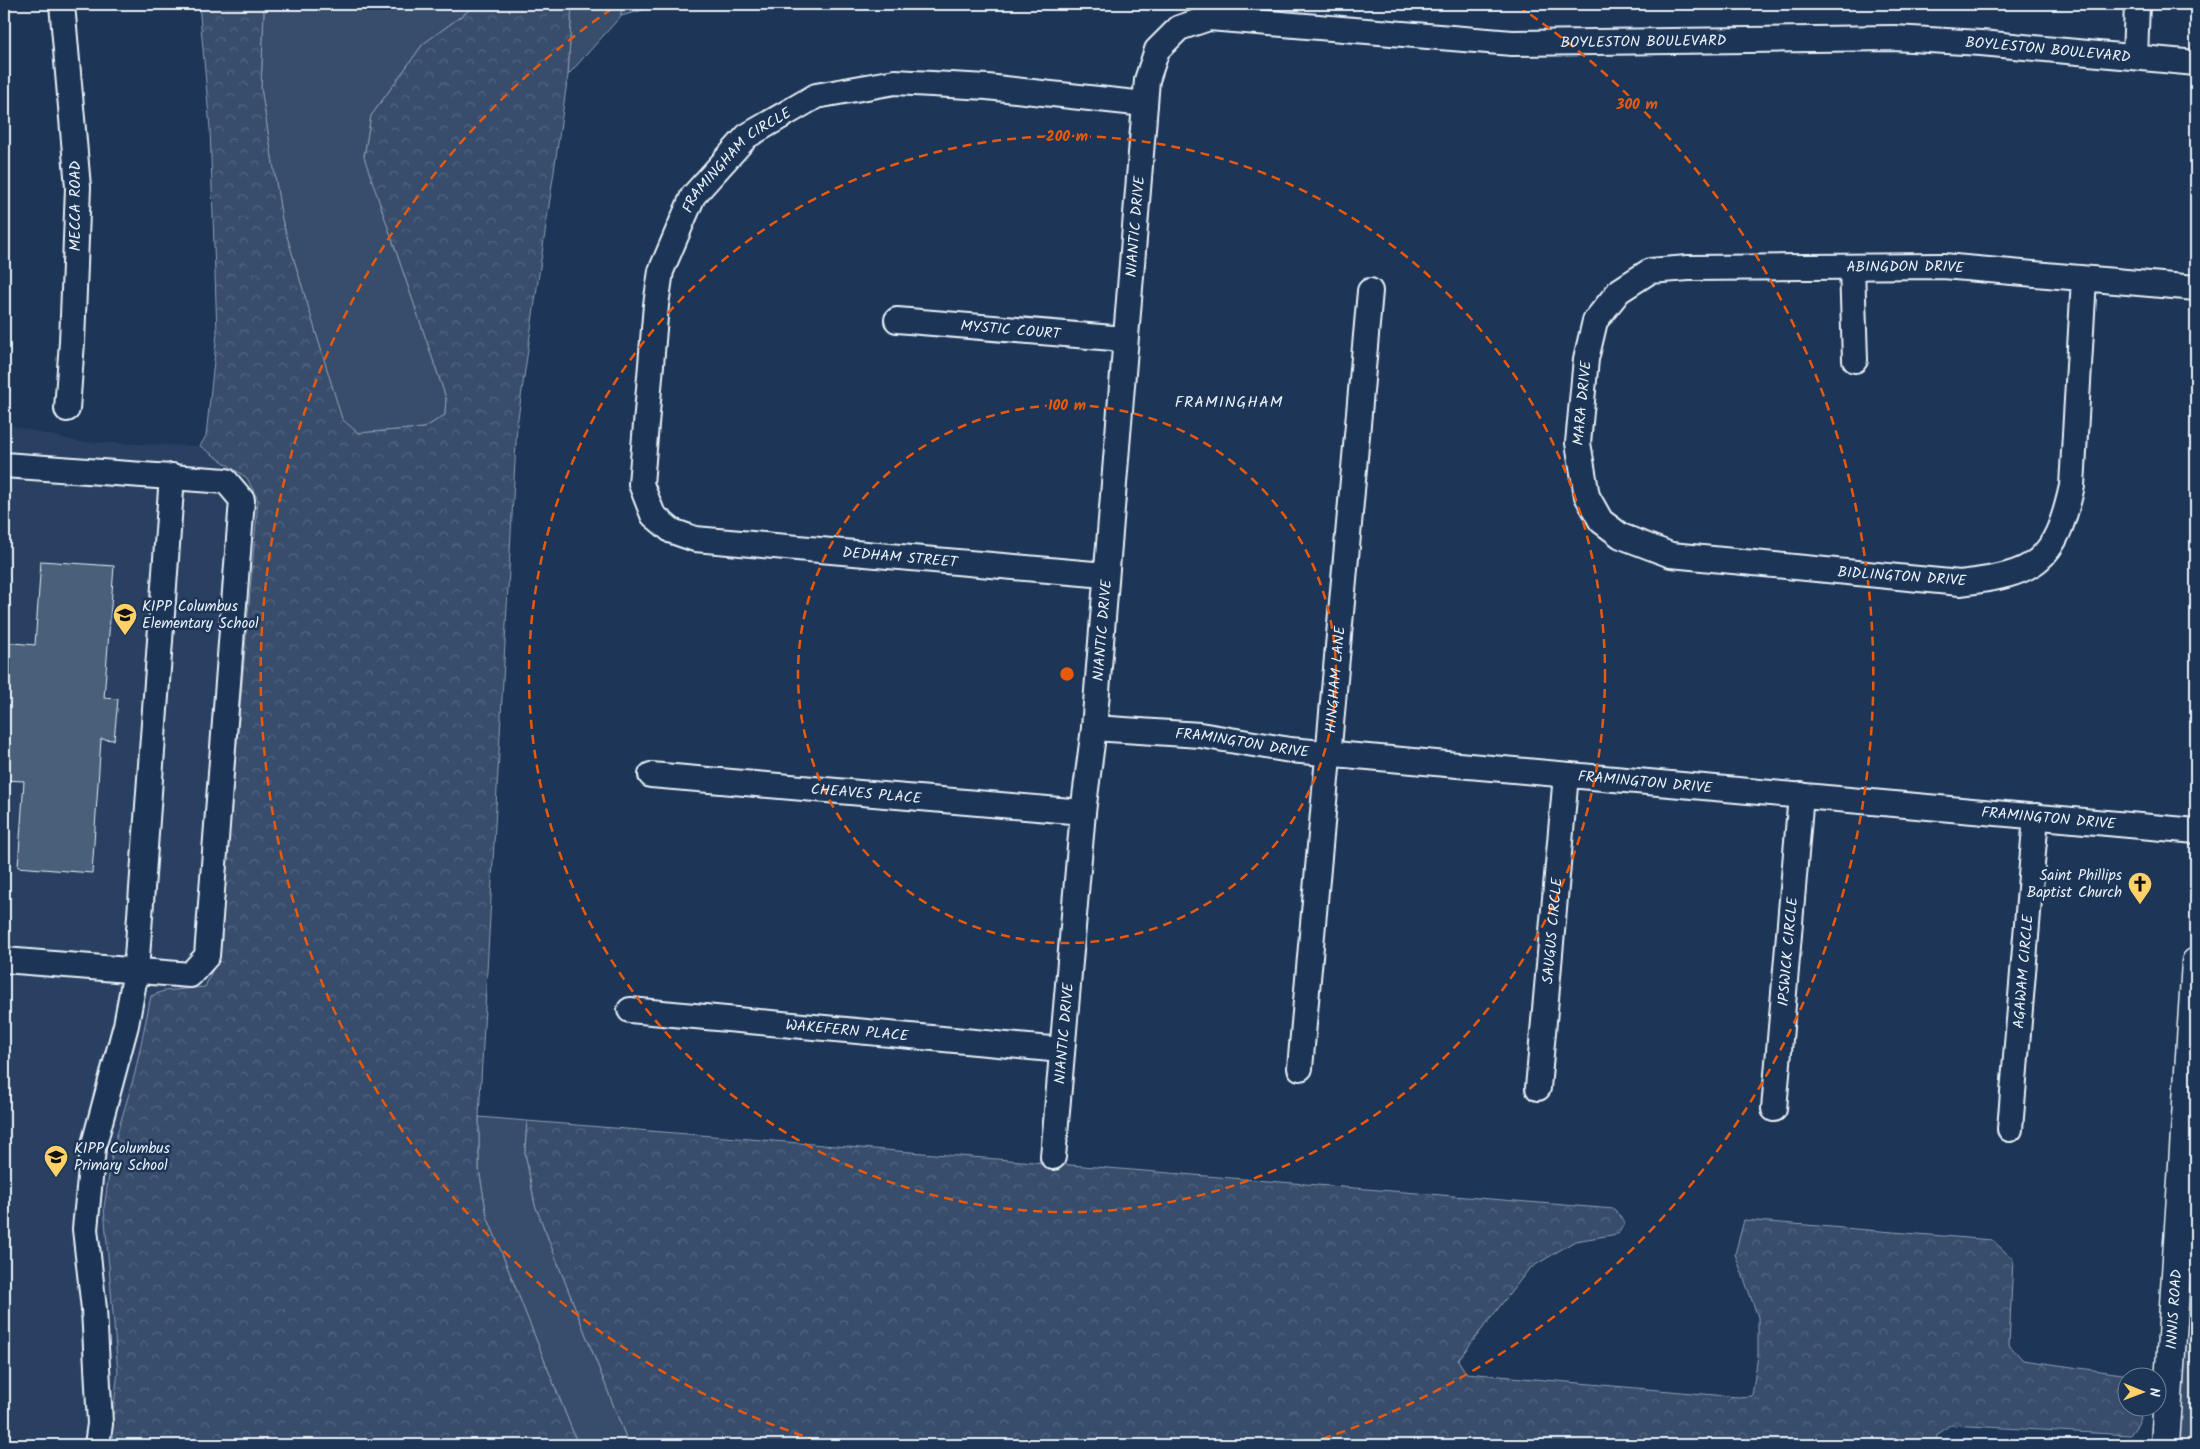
<svg xmlns="http://www.w3.org/2000/svg" width="2200" height="1449" viewBox="0 0 2200 1449" font-family="Kalam,sans-serif">
<style>
.built{fill:#2a4162}
.grass{fill:#374d6c;stroke:#909fb2}
.forest{fill:url(#forest-crowns);stroke:#909fb2}
.building{fill:#495e7a;stroke:#e8f1f8}
.lines{fill:none;stroke-linecap:round;stroke-linejoin:round}
.minor-casing{stroke:#e8f1f8;stroke-width:28}
.major-casing{stroke:#e8f1f8;stroke-width:31}
.minor{stroke:#1d3557;stroke-width:24}
.major{stroke:#1d3557;stroke-width:28}
.ring{fill:none;stroke:#e8590c;stroke-width:2.5;stroke-dasharray:9 6}
.labels{text-anchor:middle;stroke-width:5;stroke-linejoin:round;paint-order:stroke}
.street-label{font-size:15px;fill:#e8f1f8;stroke:#1d3557}
.poi-label{font-size:15px;fill:#e8f1f8;stroke:#1d3557;text-anchor:start}
.neighbourhood-label{font-size:16px;letter-spacing:1px;fill:#e8f1f8;stroke:#1d3557}
.centre{fill:#e8590c;stroke:#1d3557;stroke-width:2.5}
.ring-label{font-size:15px;text-anchor:middle;font-weight:bold;fill:#e8590c;stroke:#1d3557;stroke-width:5;stroke-linejoin:round;paint-order:stroke}
</style>
<defs>
<pattern id="forest-crowns" width="20" height="18" patternUnits="userSpaceOnUse" patternTransform="scale(1.25)"><rect width="20" height="18" fill="#374d6c"/><path d="M2 6a3 3 0 1 1 6 0M12 15a3 3 0 1 1 6 0" fill="none" stroke="#546782"/></pattern>
</defs>
<rect width="100%" height="100%" fill="#1d3557"/>
<filter id="ink" filterUnits="userSpaceOnUse"><feTurbulence type="fractalNoise" baseFrequency=".02" numOctaves="2"/><feDisplacementMap in="SourceGraphic" scale="10" xChannelSelector="R" yChannelSelector="G"/><feConvolveMatrix kernelMatrix="1 2 1 2 8 2 1 2 1" color-interpolation-filters="sRGB"/></filter>
<g filter="url(#ink)">
<path class="built" d="M4,424L79,442L200,446L247,478L258,500L218,958L205,987L164,991L135,1073L113,1148L104,1208L118,1372L109,1445H4Z"/>
<path class="grass" d="M262,4H478L423,44L371,116L364,156L446,398L445,415L424,428L358,433L342,420L282,220L261,88L264,11Z
M572,4H622L621,16L568,75Z
M479,1117L527,1121L525,1152L535,1205L629,1445H578L487,1216L479,1170Z
M2188,1264L2196,1280V1445H2175Z"/>
<path class="forest" d="M199,4H262L264,11L261,88L282,220L342,419L358,433L424,428L445,415L446,398L364,157L371,116L423,44L478,4H572L568,75L517,425L479,1117V1170L487,1216L578,1445H109L118,1372L104,1208L113,1148L135,1073L151,996L164,991L205,987L218,958L258,500L247,478L200,446L206,436L217,333L210,128Z
M622,4H665L621,16Z
M527,1121L1614,1209L1625,1222L1618,1234L1575,1241L1529,1269L1458,1360L1466,1373L1738,1397L1752,1396L1758,1355V1317L1735,1254L1744,1220L1992,1240L2013,1259L2009,1345L2023,1360L2136,1376H2128V1406L2143,1407L2138,1424L2130,1435L1950,1425L1937,1435L1936,1445H629L535,1205L525,1152Z
M2196,1230V1280L2188,1264L2190,1234Z"/>
<path class="building" d="M41,561L114,566L104,698L118,699L114,740L101,739L92,873L18,867L24,781L4,780V642L35,645Z"/>
<g class="lines">
<defs>
<g id="minor">
<path d="M62,4L78,187L72,342L67,409"/>
<path d="M2135,57L2137,4"/>
<path d="M1852,267L1855,360"/>
<path id="s1" d="M2084,279L2072,486C2055,562 2037,574 1960,583L1671,555L1621,536L1601,521L1587,496L1578,443L1586,359L1595,321L1619,291L1650,271L1688,268L1943,266L2196,288"/>
<path id="s2" d="M897,320L1125,339"/>
<path d="M4,465L226,481L242,500L207,956L190,975L4,960"/>
<path id="s3" d="M1105,575L695,539L672,531L653,515L641,484L656,305L661,271L693,196L747,136L816,96L895,82L987,87L1145,104"/>
<path id="s4" d="M1094,728L1200,735L1290,750L2196,831"/>
<path id="s5" d="M651,775L1083,812"/>
<path id="s6" d="M630,1010L1062,1050"/>
<path id="s7" d="M1300,1068L1370,291"/>
<path id="s8" d="M1538,1088L1566,775"/>
<path id="s9" d="M1774,1109L1801,795"/>
<path id="s10" d="M2010,1129L2036,816"/>
<path id="s11" d="M1053,1157L1083,812L1094,728L1147,80L1157,50L1179,28L1209,18L1512,43L1894,38L1981,43L2196,63"/>
<path d="M97,1445L100,1424L94,1309L85,1229L93,1148L126,1025L136,971L172,476"/>
</g>
<g id="major">
<path id="s12" d="M2165,1445L2196,962"/>
</g>
</defs>
<use href="#minor" class="minor-casing"/>
<use href="#major" class="major-casing"/>
<use href="#minor" class="minor"/>
<use href="#major" class="major"/>
</g>
</g>
<g class="ring">
<circle cx="1067" cy="674" r="269"/>
<circle cx="1067" cy="674" r="538"/>
<path d="M831 1445A806 806 0 0 1 616 6M1518 6A806 806 0 0 1 1303 1445"/>
</g>
<defs>
<symbol id="school-pin" viewBox="-11 -11 22 30"><path d="M0 17L-7.5 6A9.5 9.5 0 1 1 7.5 6Z" fill="#ffd166" stroke="#1d3557"/><path d="M0-5L7-2L0 1L-7-2ZM-4 1L0 2.5L4 1V4Q0 6-4 4Z" fill="#111"/></symbol>
<symbol id="church-pin" viewBox="-11 -11 22 30"><path d="M0 17L-7.5 6A9.5 9.5 0 1 1 7.5 6Z" fill="#ffd166" stroke="#1d3557"/><path d="M-1.2-6h2.4v3.5h3.3v2.4h-3.3V6h-2.4V-.1h-3.3v-2.4h3.3Z" fill="#111"/></symbol>
</defs>
<g fill-rule="evenodd">
<use href="#school-pin" x="111" y="601" width="28" height="38"/>
<use href="#church-pin" x="2126" y="870" width="28" height="38"/>
<use href="#school-pin" x="42" y="1143" width="28" height="38"/>
</g>
<g class="labels">
<g class="street-label">
<text dy="5" stroke="none"><textPath href="#s11" startOffset="1611">BOYLESTON BOULEVARD</textPath></text>
<text dy="5" stroke="none"><textPath href="#s11" startOffset="2016">BOYLESTON BOULEVARD</textPath></text>
<text dy="5" stroke="none"><textPath href="#s3" startOffset="846">FRAMINGHAM CIRCLE</textPath></text>
<text transform="translate(75 206) rotate(-90)" y="5">MECCA ROAD</text>
<text dy="5" stroke="none"><textPath href="#s11" startOffset="934">NIANTIC DRIVE</textPath></text>
<text dy="5" stroke="none"><textPath href="#s1" startOffset="1278">ABINGDON DRIVE</textPath></text>
<text dy="5" stroke="none"><textPath href="#s2" startOffset="114">MYSTIC COURT</textPath></text>
<text dy="5" stroke="none"><textPath href="#s1" startOffset="864">MARA DRIVE</textPath></text>
<text transform="translate(900 557) rotate(5)" y="5">DEDHAM STREET</text>
<text transform="translate(1902 576) rotate(4)" y="5">BIDLINGTON DRIVE</text>
<text dy="5" stroke="none"><textPath href="#s11" startOffset="529">NIANTIC DRIVE</textPath></text>
<text dy="5" stroke="none"><textPath href="#s7" startOffset="390">HINGHAM LANE</textPath></text>
<text dy="5" stroke="none"><textPath href="#s4" startOffset="149">FRAMINGTON DRIVE</textPath></text>
<text dy="5" stroke="none"><textPath href="#s4" startOffset="554">FRAMINGTON DRIVE</textPath></text>
<text dy="5" stroke="none"><textPath href="#s5" startOffset="216">CHEAVES PLACE</textPath></text>
<text dy="5" stroke="none"><textPath href="#s4" startOffset="959">FRAMINGTON DRIVE</textPath></text>
<text dy="5" stroke="none"><textPath href="#s8" startOffset="158">SAUGUS CIRCLE</textPath></text>
<text dy="5" stroke="none"><textPath href="#s9" startOffset="158">IPSWICK CIRCLE</textPath></text>
<text dy="5" stroke="none"><textPath href="#s10" startOffset="158">AGAWAM CIRCLE</textPath></text>
<text dy="5" stroke="none"><textPath href="#s6" startOffset="218">WAKEFERN PLACE</textPath></text>
<text dy="5" stroke="none"><textPath href="#s11" startOffset="124">NIANTIC DRIVE</textPath></text>
<text dy="5" stroke="none"><textPath href="#s12" startOffset="136">INNIS ROAD</textPath></text>
</g>
<g class="poi-label">
<text x="142" y="611">KIPP Columbus<tspan x="142" dy="17">Elementary School</tspan></text>
<text x="2122" y="880" text-anchor="end">Saint Phillips<tspan x="2122" dy="17">Baptist Church</tspan></text>
<text x="74" y="1153">KIPP Columbus<tspan x="74" dy="17">Primary School</tspan></text>
</g>
<g class="neighbourhood-label">
<text x="1229" y="407">FRAMINGHAM</text>
</g>
</g>
<circle cx="1067" cy="674" r="8" class="centre"/>
<g class="ring-label">
<text x="1637" y="109">300 m</text>
<text x="1067" y="141">200 m</text>
<text x="1067" y="410">100 m</text>
</g>
<rect width="2200" height="1449" fill="none" stroke="#1d3557" stroke-width="20"/>
<rect x="10" y="10" width="2180" height="1429" fill="none" stroke="#e8f1f8" stroke-width="2" filter="url(#ink)"/>
<g transform="translate(2142 1392) rotate(91)"><circle r="24" fill="#1d3557" stroke="#6e8097"/>
<path d="M0-4L9 19L0 12L-9 19Z" fill="#ffd166"/>
<text y="-8" font-size="14" font-weight="bold" text-anchor="middle" fill="#e8f1f8">N</text>
</g>
</svg>
